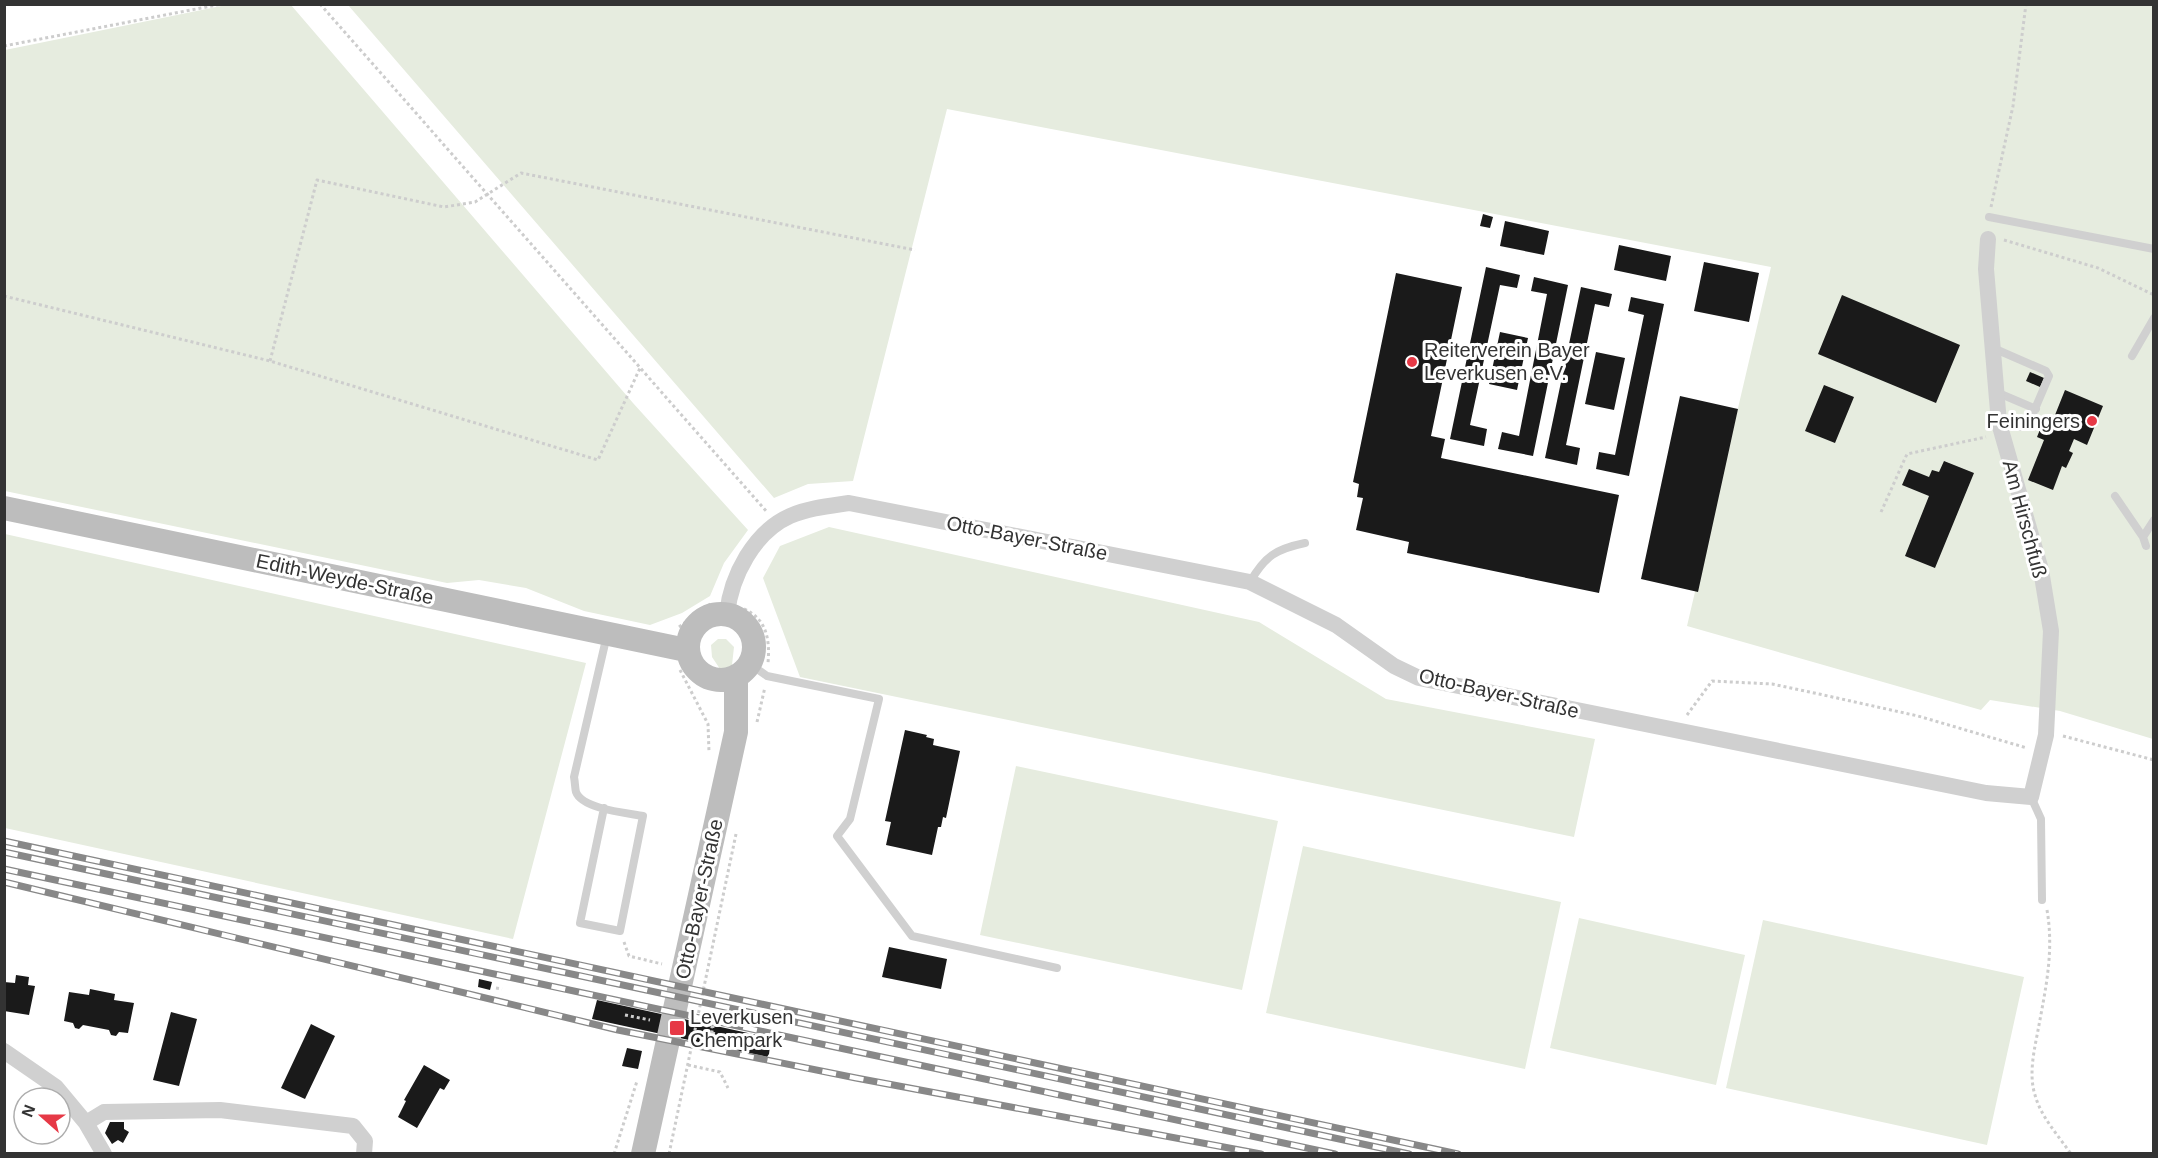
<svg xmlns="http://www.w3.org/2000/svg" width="2158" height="1158" viewBox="0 0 2158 1158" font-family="Helvetica,sans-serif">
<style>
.green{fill:#e6ecdf}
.building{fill:#1a1a1a}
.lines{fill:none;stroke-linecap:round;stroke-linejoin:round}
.path{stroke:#cdcdcd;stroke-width:3;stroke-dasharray:3 3;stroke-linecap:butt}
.lane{stroke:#d0d0d0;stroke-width:8}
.street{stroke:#d0d0d0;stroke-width:16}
.secondary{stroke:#bdbdbd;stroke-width:24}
.rail-casing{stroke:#888;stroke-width:7}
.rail{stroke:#fff;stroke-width:4.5;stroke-dasharray:14;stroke-linecap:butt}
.poi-dot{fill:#e63946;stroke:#fff;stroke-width:2}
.labels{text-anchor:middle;stroke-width:6;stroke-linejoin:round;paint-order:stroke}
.poi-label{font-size:20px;fill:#333;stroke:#fff;text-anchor:start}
.street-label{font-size:20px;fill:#333;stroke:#fff}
</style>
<rect width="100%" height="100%" fill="#fff"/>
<path class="green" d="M226,5H291L633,403L748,530L724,563L710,596L682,613L650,625L584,611L526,588L479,580L447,583L5,491V50Z
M348,5H2153V739L2060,711L1990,700L1981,710L1687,626L1771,267L947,109L853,481L808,484L774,498Z
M829,527L1259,622L1386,699L1595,739L1574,837L800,677L763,578L780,546Z
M5,534L586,663L513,939L5,828Z
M718,639H726L734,647L732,665L727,670L720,669L712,657L711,645Z
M1016,766L1278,821L1242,990L980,935Z
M1303,846L1561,902L1525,1069L1266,1013Z
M1579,918L1745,955L1716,1085L1550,1048Z
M1763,920L2024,977L1987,1145L1726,1088Z"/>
<path class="building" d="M1483,214L1493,217L1490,228L1480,226Z
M1505,221L1549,231L1544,255L1500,246Z
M1619,245L1671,256L1666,281L1614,270Z
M1704,262L1759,273L1749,322L1694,311Z
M1486,267L1520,275L1517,288L1500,285L1470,425L1487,429L1484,446L1450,439Z
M1396,273L1462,287L1431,436L1445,439L1441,458L1619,495L1599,593L1407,553L1409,542L1356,530L1363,498L1357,497L1359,484L1353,482Z
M1534,277L1568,285L1533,456L1498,449L1502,432L1519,436L1547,294L1531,291Z
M1581,287L1612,294L1609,307L1595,304L1566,445L1580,448L1577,465L1545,458Z
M1842,295L1960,345L1936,403L1818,354Z
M1631,297L1664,304L1629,476L1596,469L1599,452L1615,455L1644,315L1628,311Z
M1500,332L1528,338L1517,390L1489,384Z
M1596,352L1625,358L1614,410L1585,404Z
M2030,372L2044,378L2040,387L2026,381Z
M1824,385L1854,397L1835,443L1805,431Z
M2065,390L2103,406L2087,445L2074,439L2069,451L2073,453L2066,468L2062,466L2053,490L2028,480L2044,440L2037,437L2041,427L2049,430Z
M1680,396L1738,409L1698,592L1641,579Z
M1944,461L1974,473L1935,568L1905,556L1929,496L1902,485L1909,469L1929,477L1932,470L1939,472Z
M905,730L927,735L926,737L934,739L933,745L960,751L946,818L943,817L941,827H938L932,855L886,845L891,822L885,821Z
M889,947L947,959L941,989L882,977Z
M16,975L29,977L28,985L35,986L29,1015L4,1011V982L15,983Z
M479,979L492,982L490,990L478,987Z
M90,989L115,994L114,1000L134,1003L128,1033L119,1032L116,1036L111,1035L109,1030L83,1025L79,1029L75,1028L73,1023L64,1021L69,992L89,995Z
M597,1000L771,1038L769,1054L767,1057L592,1019Z
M171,1012L197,1019L179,1086L153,1080Z
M311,1024L335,1036L305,1099L281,1088Z
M627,1048L642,1051L638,1069L622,1066Z
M424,1065L450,1080L444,1090L440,1088L417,1128L398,1117L406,1101L404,1100Z
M110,1122H124V1129L129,1132L123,1143L118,1140L112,1144L105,1133Z"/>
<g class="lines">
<path class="path" d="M320,4L767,512
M4,46L222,4
M1991,207L2013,106L2026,4
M2004,240L2098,268L2154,295
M4,296L270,361L598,460L640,368
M270,361L317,180L444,207L475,202L521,173L915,250
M1881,512L1907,454L1986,437
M744,609C767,619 770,640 768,663
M679,627L712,603
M680,670L708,724L709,752
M1687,715L1712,681L1772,684L1819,694L1918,716L2027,748
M757,722L765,687
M2063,736L2154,760
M2047,910C2054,950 2046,987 2039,1025C2035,1047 2028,1073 2035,1095C2041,1117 2058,1135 2071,1154
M624,942L629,956L662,964
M496,988L502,989
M625,1015L650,1020
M712,1033L728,1037
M694,1038L710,1041L713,1027L696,1024
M688,1065L720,1072L728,1088
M614,1154L637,1081
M669,1154L736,834"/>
<path class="lane" d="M1989,217L2154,249
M1993,348L2046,371L2049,376L2029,423L2020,427L1999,423
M2132,356L2154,318
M1996,392L2036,409
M2115,496L2143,537
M2146,546L2143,537L2154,520
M1250,582C1265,556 1276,549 1305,543
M750,664L767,676L879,699L850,819L837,836L912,936L1057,968
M2031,797L2041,819L2042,900
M604,808L580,923L620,931L643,816C627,813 582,809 576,792C575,788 575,782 574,777L607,635"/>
<path class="street" d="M727,614C731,576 754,532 790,516C809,508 829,506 849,503L1250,582L1336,625L1394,666L1419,678L1986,793L2031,797L2046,735L2051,631L2041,570L1999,423L1986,269L1988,239
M4,1051L56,1087L86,1123L104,1154
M86,1123L104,1112L220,1110L353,1126L365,1141L364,1154"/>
<path class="secondary" d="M4,508L686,650
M688 647a33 33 0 1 1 66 0a33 33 0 1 1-66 0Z
M643,1154L736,732V679"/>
<defs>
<path id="rail" d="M4,841L1458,1154
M4,852L1409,1154
M4,869L1335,1154
M4,882L618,1030L856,1078L1261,1154"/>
</defs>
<use href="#rail" class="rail-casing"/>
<use href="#rail" class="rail"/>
</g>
<g class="poi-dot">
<circle cx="1412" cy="362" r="6"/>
<circle cx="2092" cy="421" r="6"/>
<rect x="669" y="1020" width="16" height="16" rx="3"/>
</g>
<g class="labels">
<g class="poi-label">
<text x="1424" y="357">Reiterverein Bayer<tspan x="1424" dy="23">Leverkusen e.V.</tspan></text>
<text x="2080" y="428" text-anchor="end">Feiningers</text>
<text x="690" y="1024">Leverkusen<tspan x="690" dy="23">Chempark</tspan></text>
</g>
<g class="street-label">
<text transform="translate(2025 519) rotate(75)" y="7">Am Hirschfuß</text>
<text transform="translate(1027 538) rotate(11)" y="7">Otto-Bayer-Straße</text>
<text transform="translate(345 579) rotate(12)" y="7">Edith-Weyde-Straße</text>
<text transform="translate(1499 693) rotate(13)" y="7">Otto-Bayer-Straße</text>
<text transform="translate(699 899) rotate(-78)" y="7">Otto-Bayer-Straße</text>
</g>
</g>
<rect width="2158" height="1158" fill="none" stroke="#333333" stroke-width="12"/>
<g transform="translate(42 1116) rotate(291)"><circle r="28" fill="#ffffff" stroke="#adadad" stroke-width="1.5"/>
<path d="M0-4.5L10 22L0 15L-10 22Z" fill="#e63946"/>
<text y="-9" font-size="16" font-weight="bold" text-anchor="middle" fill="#333333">N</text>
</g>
</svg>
